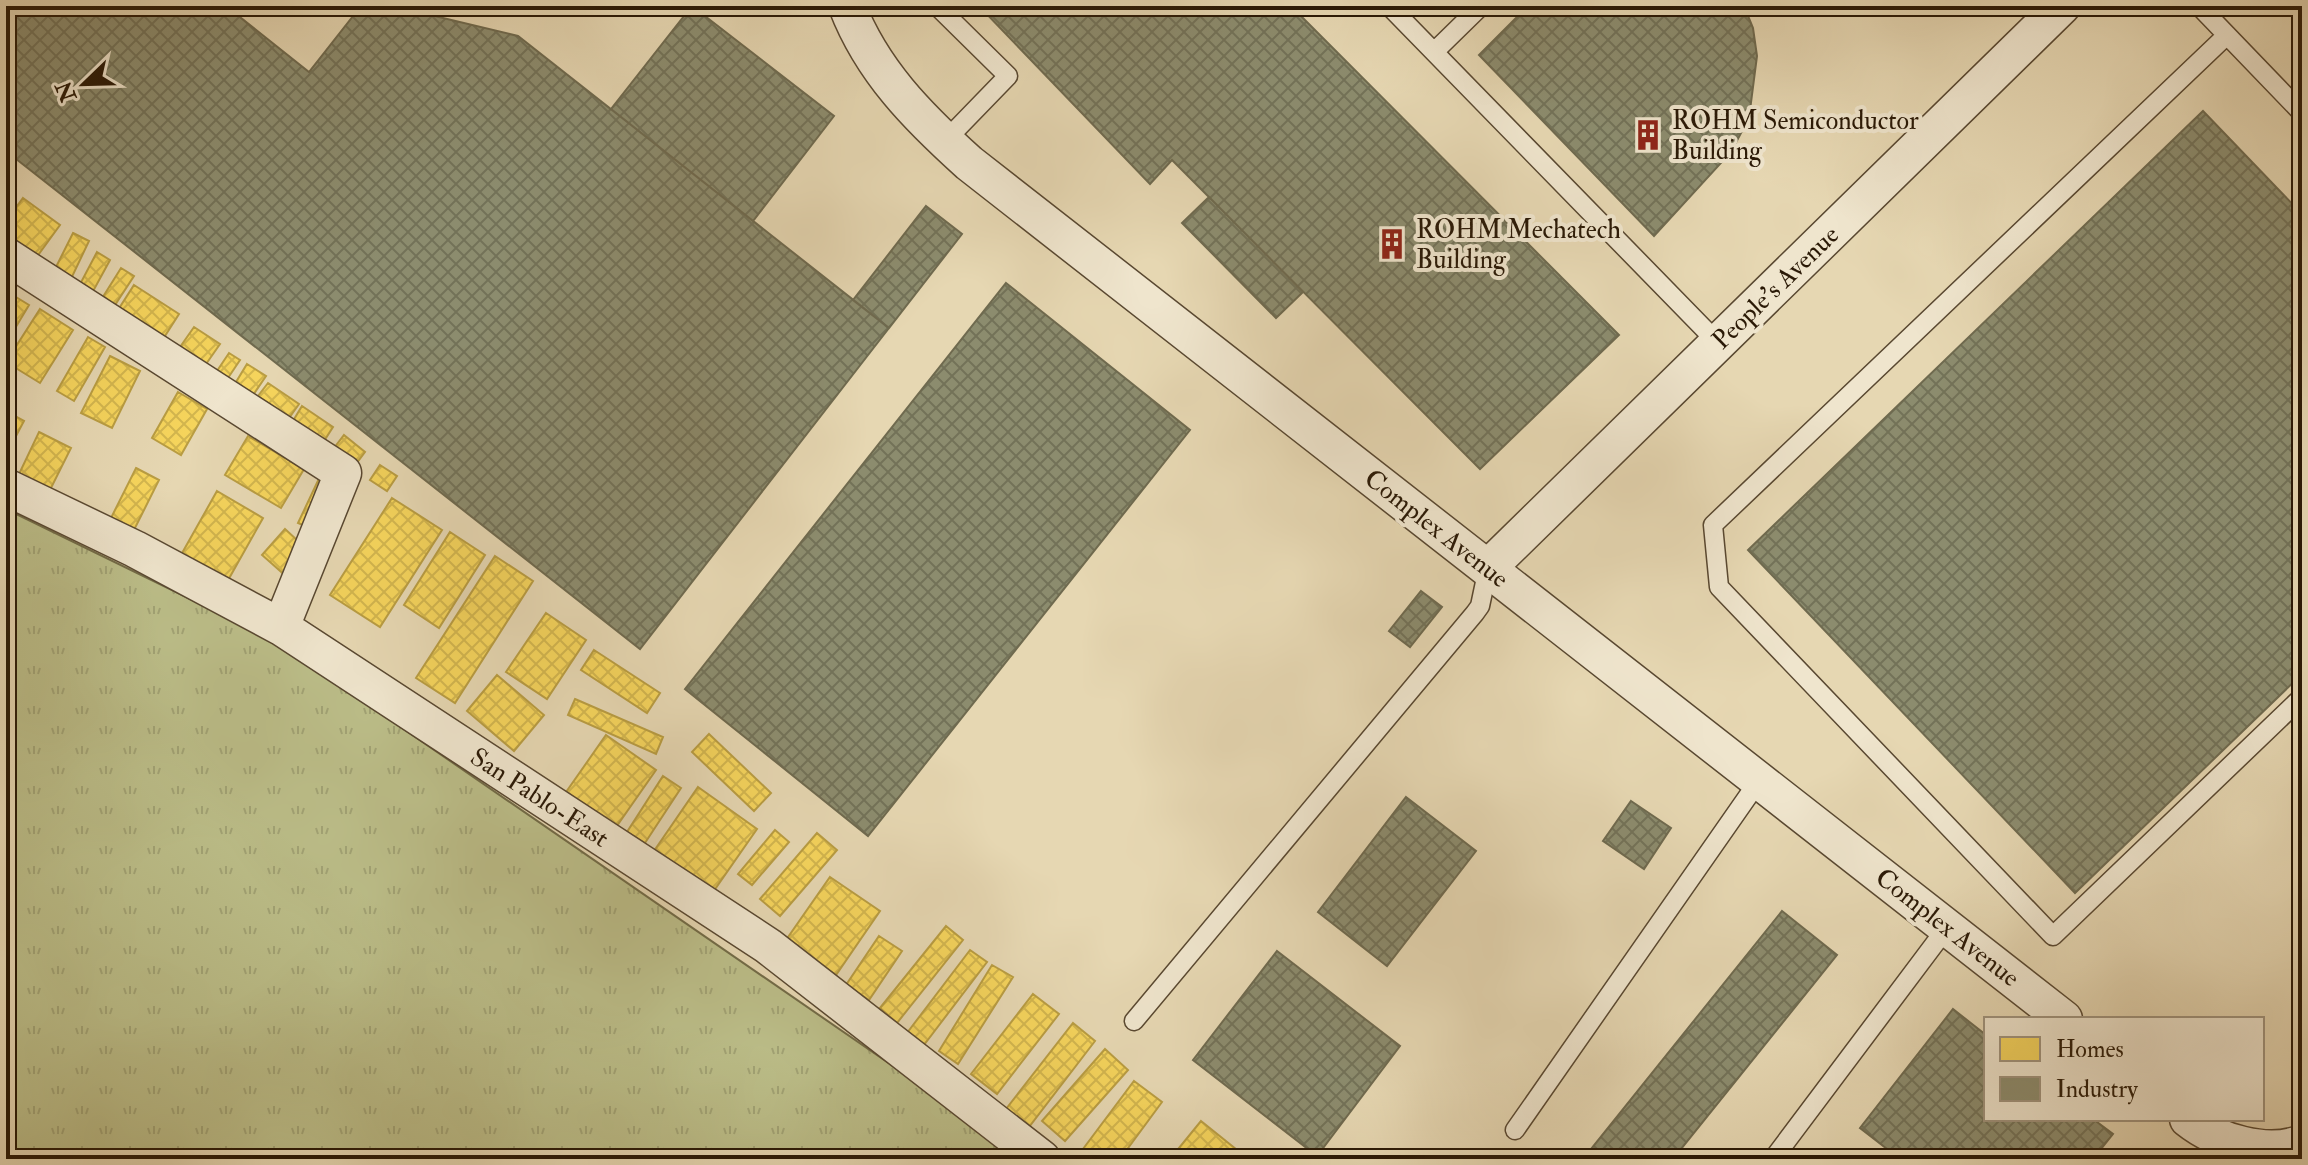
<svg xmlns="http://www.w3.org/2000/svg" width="2308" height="1165" viewBox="0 0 2308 1165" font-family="'IM FELL Double Pica',serif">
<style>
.grass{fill:url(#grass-tufts);stroke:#726b47;stroke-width:2}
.homes{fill:url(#homes-cross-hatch);stroke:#b99d42;stroke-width:2}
.industry{fill:url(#industry-cross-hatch);stroke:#6f6a4f;stroke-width:2}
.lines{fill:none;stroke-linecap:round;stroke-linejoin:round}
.lane-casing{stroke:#594831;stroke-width:21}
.street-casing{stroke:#594831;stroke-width:39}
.lane{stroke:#efe5cd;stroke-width:18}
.street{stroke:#efe5cd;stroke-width:36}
.labels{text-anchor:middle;stroke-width:8;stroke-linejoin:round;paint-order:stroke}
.poi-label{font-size:26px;fill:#2a1906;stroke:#efe5cd;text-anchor:start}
.street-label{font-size:26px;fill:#2a1906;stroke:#efe5cd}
</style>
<defs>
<pattern id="grass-tufts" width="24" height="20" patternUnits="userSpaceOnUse" patternTransform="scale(2)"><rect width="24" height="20" fill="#bbbd88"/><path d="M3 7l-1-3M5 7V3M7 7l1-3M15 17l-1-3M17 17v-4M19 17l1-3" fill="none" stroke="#a1a274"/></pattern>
<pattern id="homes-cross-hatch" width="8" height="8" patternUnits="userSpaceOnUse" patternTransform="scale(2)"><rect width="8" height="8" fill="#f6d55c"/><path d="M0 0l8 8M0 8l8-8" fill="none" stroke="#d3b64e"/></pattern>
<pattern id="industry-cross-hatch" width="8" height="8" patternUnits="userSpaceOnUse" patternTransform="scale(2)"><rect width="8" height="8" fill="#8c8c6e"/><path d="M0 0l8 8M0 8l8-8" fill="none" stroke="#737258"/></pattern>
</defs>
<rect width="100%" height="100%" fill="#e6d7b2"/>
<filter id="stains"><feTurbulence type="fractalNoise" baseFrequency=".0025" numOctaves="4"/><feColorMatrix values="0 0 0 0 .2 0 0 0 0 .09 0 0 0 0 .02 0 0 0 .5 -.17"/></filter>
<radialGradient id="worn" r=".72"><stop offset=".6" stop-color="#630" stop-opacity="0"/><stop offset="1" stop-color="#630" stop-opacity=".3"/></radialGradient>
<path class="grass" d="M6,509L276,641L980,1126L1020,1159H6Z"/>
<path class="homes" d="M23,198L60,225L36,258L6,236V221Z
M73,233L89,241L70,281L53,273Z
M97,252L110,260L91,295L78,288Z
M121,268L134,276L113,308L101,300Z
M134,285L179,314L163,339L118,310Z
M16,297L29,305L8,340L6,314Z
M40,309L73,330L40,383L6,362Z
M194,327L220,344L204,367L178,350Z
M88,337L105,347L74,401L57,391Z
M229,353L240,360L226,381L215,374Z
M110,356L140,371L112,428L81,413Z
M247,364L266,376L251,398L233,387Z
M268,383L299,404L289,418L258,396Z
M178,392L207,409L181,455L152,438Z
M302,406L333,427L324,441L293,421Z
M6,411L24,421L6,455Z
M39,432L71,448L50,490L19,474Z
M344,435L365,452L356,464L334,448Z
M248,436L304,469L281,508L225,475Z
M380,465L397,476L387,491L370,480Z
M136,468L159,480L133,532L110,520Z
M324,468L314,530L298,523Z
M217,491L263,518L227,582L181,555Z
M392,498L442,530L380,627L330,595Z
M285,529L310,552L287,577L262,555Z
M450,532L485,555L439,628L404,605Z
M495,556L533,581L455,703L416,678Z
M546,613L586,640L547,699L506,672Z
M594,650L660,693L647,713L581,670Z
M497,675L544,715L514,751L467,711Z
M575,699L663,737L656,754L568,715Z
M709,734L771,793L754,811L692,752Z
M606,735L656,770L614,830L564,795Z
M663,776L681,788L645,843L627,832Z
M698,787L757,829L713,892L654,851Z
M775,830L789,842L752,885L738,874Z
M817,833L837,850L780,916L760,899Z
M830,877L880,911L836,975L786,940Z
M946,926L963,940L897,1023L880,1008Z
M879,936L902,951L869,1000L846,985Z
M970,950L987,962L924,1045L907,1033Z
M992,965L1013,977L958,1064L939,1051Z
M1033,994L1059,1014L997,1094L971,1074Z
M1073,1023L1095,1041L1029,1127L1006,1109Z
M1105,1049L1128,1070L1065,1141L1042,1121Z
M1134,1081L1162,1102L1120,1159H1096L1083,1149Z
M1201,1121L1242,1154L1238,1159H1170Z"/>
<path class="industry" d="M6,6H226L309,72L361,6H393L518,36L889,328L640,649L6,151Z
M692,6L834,116L753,221L611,109Z
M979,6H1291L1619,335L1480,469L1172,160L1150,184Z
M1528,6H1744L1753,28L1757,56L1749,118L1731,152L1654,236L1479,55Z
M2203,111L2302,214V674L2075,893L1748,550Z
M1209,197L1303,292L1276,318L1182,223Z
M926,206L962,234L889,328L853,300Z
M1006,283L1190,430L868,836L685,689Z
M1421,591L1442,607L1410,647L1389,631Z
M1406,797L1476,851L1387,966L1318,912Z
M1631,801L1671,828L1644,869L1603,841Z
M1782,911L1837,955L1673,1159H1583Z
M1277,951L1400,1046L1317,1156L1193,1060Z
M1953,1009L1986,1035V1119H2093L2113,1134L2093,1159H1900L1860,1128Z"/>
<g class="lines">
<defs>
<path id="lane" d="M1389,6L1718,343
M2199,6L2302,113
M2301,6L2302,7
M939,8L1008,76L945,141
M2227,35L1713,525L1719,587L2053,936L2302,697
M1434,52L1481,6
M1134,1021L1475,613L1480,606L1488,568
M1515,1130L1760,779
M1773,1159L1948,926"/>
<path id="street" d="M847,6C872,71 918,117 969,163L2064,1019
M6,256L343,473L281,627
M6,487L135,549L281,627L768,946L1042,1159
M1488,568L2062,6
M2188,1119C2217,1142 2267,1157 2302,1143"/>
</defs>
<use href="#lane" class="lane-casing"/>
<use href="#street" class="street-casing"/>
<use href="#lane" class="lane"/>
<use href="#street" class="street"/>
</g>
<defs>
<symbol id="building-bare" viewBox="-9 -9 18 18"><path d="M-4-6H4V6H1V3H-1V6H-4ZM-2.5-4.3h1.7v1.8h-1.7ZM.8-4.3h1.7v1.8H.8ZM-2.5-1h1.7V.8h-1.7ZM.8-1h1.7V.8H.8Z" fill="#8f2418" stroke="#efe5cd" stroke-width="2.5" paint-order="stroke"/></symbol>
</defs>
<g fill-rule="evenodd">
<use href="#building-bare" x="1626" y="113" width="44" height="44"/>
<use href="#building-bare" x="1370" y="222" width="44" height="44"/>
</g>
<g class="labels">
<g class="poi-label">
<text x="1672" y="129">ROHM Semiconductor<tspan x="1672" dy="30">Building</tspan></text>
<text x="1416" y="238">ROHM Mechatech<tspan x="1416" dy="30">Building</tspan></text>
</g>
<g class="street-label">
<text transform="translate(1775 287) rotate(-44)" y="9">People's Avenue</text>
<text transform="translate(1437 528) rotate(38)" y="9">Complex Avenue</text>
<text transform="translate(540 797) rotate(33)" y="9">San Pablo-East</text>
<text transform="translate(1948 927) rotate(38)" y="9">Complex Avenue</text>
</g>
</g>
<rect width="2308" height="1165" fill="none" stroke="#e6d7b2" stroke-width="32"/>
<rect x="8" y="8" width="2292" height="1149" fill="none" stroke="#2a1906" stroke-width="4"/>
<rect x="16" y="16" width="2276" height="1133" fill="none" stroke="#2a1906" stroke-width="2"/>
<rect x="1984" y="1017" width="280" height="104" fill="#efe5cd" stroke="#a0937d" stroke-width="2"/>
<rect x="2000" y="1037" width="40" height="24" fill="#f6d55c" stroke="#a0937d" stroke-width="2"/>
<text x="2056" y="1057" font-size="24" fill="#2a1906">Homes</text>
<rect x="2000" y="1077" width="40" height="24" fill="#8c8c6e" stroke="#a0937d" stroke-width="2"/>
<text x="2056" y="1097" font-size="24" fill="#2a1906">Industry</text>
<g transform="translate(84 84) rotate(247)" stroke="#efe5cd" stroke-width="6" paint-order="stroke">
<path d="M0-6L14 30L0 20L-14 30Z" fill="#2a1906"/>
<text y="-12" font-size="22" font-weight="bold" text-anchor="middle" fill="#2a1906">N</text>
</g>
<rect width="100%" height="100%" filter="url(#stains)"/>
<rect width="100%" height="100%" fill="url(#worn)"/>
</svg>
